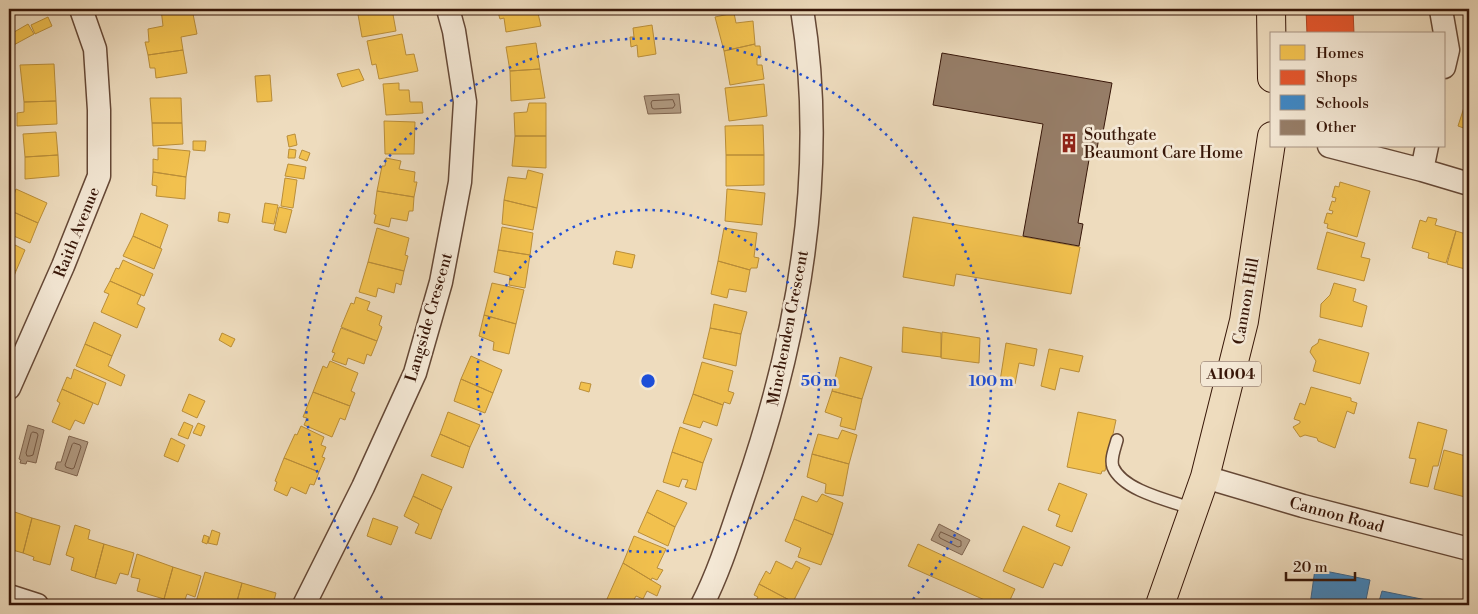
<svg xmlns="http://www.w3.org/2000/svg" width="1478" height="614" viewBox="0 0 1478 614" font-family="'Libre Bodoni',serif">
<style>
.water{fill:#b09980;stroke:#806550}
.homes{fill:#f2c14e;stroke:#ba8e39}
.shops{fill:#e4572e;stroke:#b04423}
.schools{fill:#3f88c5;stroke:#3d668c}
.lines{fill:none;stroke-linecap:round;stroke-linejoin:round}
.shore{stroke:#745844;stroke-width:1}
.building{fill:#967d67;stroke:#371608}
.lane-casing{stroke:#654836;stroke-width:14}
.street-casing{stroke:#654836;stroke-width:25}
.primary-casing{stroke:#371608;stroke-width:30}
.lane{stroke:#f4e8d5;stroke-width:11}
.street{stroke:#f4e8d5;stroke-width:22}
.primary{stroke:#eedcbe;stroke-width:28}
.ring{fill:none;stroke:#1d4ed8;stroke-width:2.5;stroke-dasharray:2.5 5}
.labels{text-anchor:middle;stroke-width:5;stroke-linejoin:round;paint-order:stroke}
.shield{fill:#f4e8d5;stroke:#705546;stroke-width:1}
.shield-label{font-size:15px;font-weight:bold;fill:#371608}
.poi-label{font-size:16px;fill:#371608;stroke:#f4e8d5;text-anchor:start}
.street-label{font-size:16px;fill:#371608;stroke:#f4e8d5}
.centre{fill:#1d4ed8;stroke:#f4e8d5;stroke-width:2.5}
.ring-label{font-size:15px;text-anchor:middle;font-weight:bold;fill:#1d4ed8;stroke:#f4e8d5;stroke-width:5;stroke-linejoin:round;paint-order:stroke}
</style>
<rect width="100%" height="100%" fill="#eedcbe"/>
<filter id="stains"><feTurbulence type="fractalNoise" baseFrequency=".004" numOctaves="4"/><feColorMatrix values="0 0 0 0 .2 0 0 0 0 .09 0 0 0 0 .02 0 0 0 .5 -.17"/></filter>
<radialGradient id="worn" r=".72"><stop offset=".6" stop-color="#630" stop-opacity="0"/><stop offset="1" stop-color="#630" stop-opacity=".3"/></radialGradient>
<path class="water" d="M679,94L681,113L648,114L644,96Z
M28,425L44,430L36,463L27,461L26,464L20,463L21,460L19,459Z
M69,436L88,442L77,476L55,469L57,462H61Z
M939,524L970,540L962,555L931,540Z"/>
<path class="homes" d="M161,9H192L197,34L181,37L183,50L148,55L145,42H149L148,29L163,26Z
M357,9H392L396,31L362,37Z
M497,9H537L541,26L506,32L504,18L500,19Z
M718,9H735V12L719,14Z
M734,13L736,23L753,21L755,44L724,51L715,17Z
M48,17L52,26L35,34L31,25Z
M28,24L34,34L10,47L9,44V35Z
M652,25L656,54L638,57L637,45L631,47L630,37H634L633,28Z
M402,34L406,55L414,54L418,71L379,79L376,64L372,65L367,41Z
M536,43L540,69L510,71L506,47Z
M755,44V46H760L761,57L757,58V65H762L764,79L730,85L724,51Z
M183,50L187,73L156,78L155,68H150L148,55Z
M54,64L56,101L24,102L20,65Z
M359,69L364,80L342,87L337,74Z
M540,69L545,98L511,101L510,71Z
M270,75L272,101L257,102L255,76Z
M399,83V90H409L410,102H422L423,113L386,115L383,84Z
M764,84L767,116L729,121L725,88Z
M150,98H181L182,123H152Z
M1467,98H1469V130L1458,126Z
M56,101L57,124L17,126V113L24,112V102Z
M529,103H546V136H515L514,113L527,112Z
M384,121L415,122L414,154H385Z
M152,123H182L183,144L153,146Z
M763,125L764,155H726L725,126Z
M56,132L58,155L25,157L23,134Z
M295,134L297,145L289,147L287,136Z
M515,136H546V168L512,166Z
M193,141H206L205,151L193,150Z
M158,148L190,151L186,177L153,172V159L158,160Z
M289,149L296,150L295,158H288Z
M302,150L310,153L307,161L299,158Z
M58,155L59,176L25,179V157Z
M726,155H764V185L726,186Z
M386,158L401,161L399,169L415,172L414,182H417L414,197L377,191L382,166H385Z
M288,164L306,167L304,179L285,176Z
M528,170L543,174L537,208L504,200L508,177L526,179Z
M153,172L186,177L185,199L156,196L157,186L152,185Z
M285,178L297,180L293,208L281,206Z
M1340,182L1370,191L1357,237L1327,228L1328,224L1324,223L1327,213L1332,214L1333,211L1329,210L1332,201L1335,202L1336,198L1332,197L1335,186L1339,187Z
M16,189L47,203L38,223L9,210Z
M727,189L765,193L762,225L725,221Z
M377,191L414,197L413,211H409L407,221L391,218L389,227L374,223L376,215L374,214Z
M504,200L537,208L533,230L502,224Z
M265,203L278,205L274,224L262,222Z
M279,207L292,210L286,233L274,230Z
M9,210L38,223L30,243L9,234Z
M219,212L230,214L228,223L218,221Z
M141,213L168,225L160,248L133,236Z
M913,217L1080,247L1071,294L956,274L954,286L903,277Z
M1428,217L1437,219L1435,225L1456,231L1446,263L1428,258L1429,253L1412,248L1420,220L1426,222Z
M502,227L533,233L530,255L498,250Z
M377,228L409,238L405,255L408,256L404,271L368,262Z
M724,228L757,233L754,257L759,258L757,268H751L750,270L718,261Z
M1456,231L1469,235V265L1466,264L1465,269L1447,264Z
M1327,232L1365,243L1361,257L1370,259L1364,281L1317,269Z
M133,236L162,249L154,269L123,256Z
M9,242L25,250L16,271L9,268Z
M498,250L530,255L525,288L509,285L510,276L494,272Z
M616,251L635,255L632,268L613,264Z
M123,260L153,274L144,296L110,281L116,268L119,269Z
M718,261L750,270L746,292L729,289L727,298L711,294Z
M368,262L404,271L401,285L396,283L394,293L378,288L376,297L359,292Z
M9,268L16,271L9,289Z
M110,281L141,295L137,304L145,308L137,328L101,312L109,294L104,292Z
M492,283L524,290L516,324L484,315Z
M1334,283L1356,289L1353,301L1367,306L1362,327L1320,317L1321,304L1330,295Z
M356,297L370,302L367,310L382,316L379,325L382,327L377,341L341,327L351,303L354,304Z
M714,304L747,312L741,334L710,328Z
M484,315L516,324L509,354L493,350L494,342L479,336Z
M94,322L121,335L112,356L85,344Z
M903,327L941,333V357L902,352Z
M341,328L377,341L371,356L367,354L364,364L348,358L346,365L332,360L335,353L332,352Z
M710,328L741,334L736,366L703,358Z
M942,332L980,338L979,363L941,358Z
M222,333L235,339L231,347L219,340Z
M1319,339L1369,353L1360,384L1313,371L1316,361L1310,352L1312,347L1318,343Z
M1006,343L1037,349L1034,366L1019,363L1015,384L1000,381Z
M85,344L112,356L108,366L125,375L121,386L76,366Z
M1049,349L1083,356L1079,372L1060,368L1055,390L1041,386Z
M471,356L502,370L493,393L461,379Z
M840,357L872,367L862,399L832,391Z
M330,361L358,373L351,391L355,393L350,406L313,392L323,366L327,368Z
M702,362L733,371L728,391L734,393L730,404L724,402L723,405L693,394Z
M74,369L106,383L98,405L62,389L67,377L71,379Z
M461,379L493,393L485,413L454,401Z
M581,382L591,384L589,392L579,389Z
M1311,387L1351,398V401L1357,403L1354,414L1347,411L1335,448L1318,441L1317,438L1305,435L1300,437L1293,427L1300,423V421L1294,419L1300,403L1305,405Z
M62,389L93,403L84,424L75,420L70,430L52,422L60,403L57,401Z
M832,391L862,399L855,430L840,426L842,418L825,412Z
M313,392L350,406L345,420L340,418L332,437L304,425L307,418L303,417Z
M189,394L205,401L197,418L182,411Z
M693,394L723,405L717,426L703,421L700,428L683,423Z
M448,412L480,425L470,447L440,434Z
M1078,412L1116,420L1105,471H1102L1101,474L1067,467Z
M184,422L193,426L188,439L178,435Z
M1418,422L1447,430L1438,466H1433L1428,487L1410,483L1416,459L1409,458Z
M198,423L205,426L201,436L193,433Z
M301,426L324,437L321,445L326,447L322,457L325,458L319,472L284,458L295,434L297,435Z
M680,427L712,439L703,463L672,452Z
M842,430L857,435L849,464L812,454L818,434L838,439Z
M440,434L470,447L463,468L431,456Z
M171,438L185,445L178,462L164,456Z
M1444,450L1469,457V498L1434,489Z
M672,452L703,463L696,490L685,487L688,480L682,479L679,487L663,482Z
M812,454L849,464L843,496L825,493L826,484L807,477Z
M284,458L319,472L314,485L310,484L306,494L291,487L287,496L274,490L277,482L275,481Z
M422,474L452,487L442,510L413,496Z
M1059,483L1087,494L1072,532L1056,526L1060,515L1048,510Z
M657,490L687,503L675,527L647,512Z
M822,494L843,503L833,535L794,519L802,496L817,502Z
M413,496L442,510L431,539L415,533L419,524L404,516Z
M9,510L32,518L23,553L9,549Z
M647,512L675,527L668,546L638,532Z
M32,518L60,526L50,565L33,560L34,557L23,553Z
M373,518L398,527L391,545L367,536Z
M794,519L833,535L821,565L798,557L801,548L785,541Z
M75,525L90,530L88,539L104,544L95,578L71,570L74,558L66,555Z
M1023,526L1070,547L1062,566L1054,563L1043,588L1003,571Z
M212,530L220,533L217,545L208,543Z
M204,535L209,537L207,544L202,542Z
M634,536L666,549L657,568L663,570L657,580L652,578L651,580L623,563Z
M104,544L134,553L128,575L120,573L116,584L95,578Z
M918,544L1015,589L1010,600L1022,605H996L908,566Z
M137,554L173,567L164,599L137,591L140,579L131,577Z
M776,561L792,569L796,561L810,568L793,602L759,584L766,571L770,574Z
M623,563L661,586L657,596L647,591L643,599L636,596L631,605H620L607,599Z
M173,567L201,576L195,597L187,594L183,605L164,599Z
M205,572L242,583L236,605H195Z
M242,583L276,593L273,605H236Z
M759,584L793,602L792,605H753L758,597L754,595Z"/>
<path class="shops" d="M1306,9H1353L1354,34H1307Z"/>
<path class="schools" d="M1315,569L1370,580L1365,605H1310Z
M1382,591L1441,603V605H1378Z"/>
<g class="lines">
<path class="shore" d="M673,100L675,105L673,108L654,109L652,108L651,103L652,101Z
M33,432L37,433L38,435L33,455L30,456H27L26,453L31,434Z
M74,443L80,445L81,447L74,468L72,469L66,467L65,465L72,445Z
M941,532L961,541V546L958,547L940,538L939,536Z"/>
</g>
<path class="building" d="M942,53L1112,83L1103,132L1100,131L1096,155L1090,154L1078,223L1083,224L1079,246L1023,236L1043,124L933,105Z"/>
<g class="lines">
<defs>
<path id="lane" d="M1117,440C1115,448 1110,459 1113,467C1123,491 1171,501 1194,509"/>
<path id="street" d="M1441,10L1448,50L1444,67
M1329,146L1422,170L1469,184
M1422,170L1427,146
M9,388L63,266L99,176V110L95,49L81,9
M1205,477L1303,506L1469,549
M9,596L37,605
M304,605L363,487L415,373L441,282L460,182L465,102L454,31L448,9
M702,605C720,570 732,530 745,492C798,339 828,171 802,9"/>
<path id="primary" d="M1271,9L1272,78
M1160,605L1205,477L1244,321L1272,136"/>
</defs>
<use href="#lane" class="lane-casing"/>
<use href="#street" class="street-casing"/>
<use href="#primary" class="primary-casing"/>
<use href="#lane" class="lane"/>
<use href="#street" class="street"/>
<use href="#primary" class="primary"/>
</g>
<g class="ring">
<circle cx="648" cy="381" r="171"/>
<path d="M387 604A343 343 0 1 1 909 604"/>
</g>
<defs>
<symbol id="building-bare" viewBox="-9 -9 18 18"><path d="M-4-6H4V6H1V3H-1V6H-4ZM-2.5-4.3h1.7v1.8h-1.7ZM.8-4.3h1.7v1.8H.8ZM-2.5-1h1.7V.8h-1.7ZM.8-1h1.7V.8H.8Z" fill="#8f2418" stroke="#f4e8d5" stroke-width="2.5" paint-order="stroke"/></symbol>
</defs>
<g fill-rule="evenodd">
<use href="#building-bare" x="1055" y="129" width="28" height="28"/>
</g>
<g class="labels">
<rect class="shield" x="1201" y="361.5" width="60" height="25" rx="4"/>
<g class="shield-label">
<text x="1231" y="379">A1004</text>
</g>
<g class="poi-label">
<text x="1084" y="140">Southgate<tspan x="1084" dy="18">Beaumont Care Home</tspan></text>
</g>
<g class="street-label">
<text transform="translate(76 232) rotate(-68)" y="6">Raith Avenue</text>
<text transform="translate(1245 301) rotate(-80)" y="6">Cannon Hill</text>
<text transform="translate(428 317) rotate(-74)" y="6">Langside Crescent</text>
<text transform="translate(787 328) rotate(-79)" y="6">Minchenden Crescent</text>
<text transform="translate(1337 514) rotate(15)" y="6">Cannon Road</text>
</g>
</g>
<circle cx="648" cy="381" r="8" class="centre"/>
<g class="ring-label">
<text x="819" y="386">50 m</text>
<text x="991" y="386">100 m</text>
</g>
<rect width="1478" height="614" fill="none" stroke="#eedcbe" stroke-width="30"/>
<rect x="10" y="10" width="1458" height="594" fill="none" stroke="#371608" stroke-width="2.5"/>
<rect x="15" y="15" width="1448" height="584" fill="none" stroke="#371608"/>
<rect x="1270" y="32" width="175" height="115" fill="#f4e8d5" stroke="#a89483"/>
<rect x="1280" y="45" width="25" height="15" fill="#f2c14e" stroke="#a89483"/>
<text x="1316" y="58" font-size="15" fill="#371608">Homes</text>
<rect x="1280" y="70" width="25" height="15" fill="#e4572e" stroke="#a89483"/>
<text x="1316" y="82" font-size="15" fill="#371608">Shops</text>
<rect x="1280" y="95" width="25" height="15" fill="#3f88c5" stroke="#a89483"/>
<text x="1316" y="108" font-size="15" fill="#371608">Schools</text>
<rect x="1280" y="120" width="25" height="15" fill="#967d67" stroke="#a89483"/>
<text x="1316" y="132" font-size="15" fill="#371608">Other</text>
<path d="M1286 572v8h69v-8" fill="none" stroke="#371608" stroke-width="2.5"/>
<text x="1293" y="572" font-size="15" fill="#371608" stroke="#f4e8d5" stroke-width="4" paint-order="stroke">20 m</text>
<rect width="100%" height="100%" filter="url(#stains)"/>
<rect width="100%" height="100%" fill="url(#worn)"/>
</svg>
